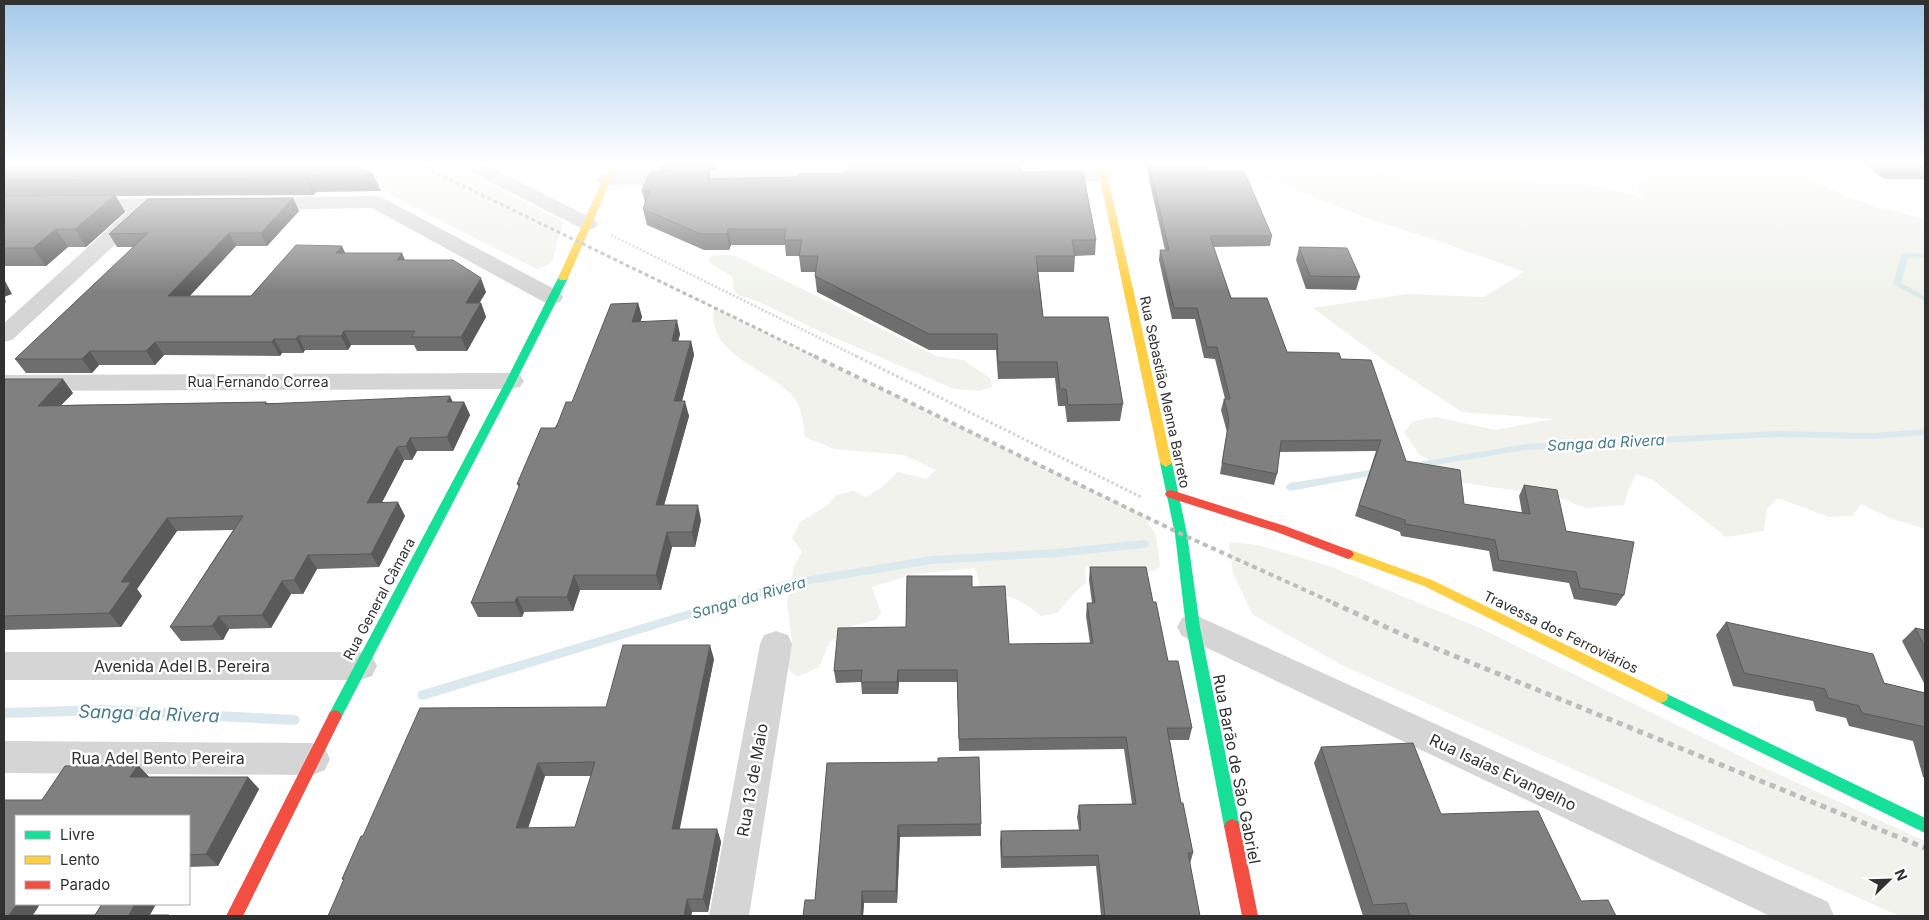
<svg xmlns="http://www.w3.org/2000/svg" width="1929" height="920" viewBox="0 0 1929 920" font-family="Inter,sans-serif">
<style>
.green{fill:#f0f2eb}
.lines{fill:none;stroke-linecap:round;stroke-linejoin:round}
.stream{fill:#dbe9ee;fill-rule:evenodd}
.path-far1{stroke:#d4d4d4;stroke-width:2.5;stroke-dasharray:2 2;stroke-linecap:butt}
.path{stroke:#d4d4d4;stroke-width:3;stroke-dasharray:2.5 2.5;stroke-linecap:butt}
.street{fill:#d5d5d5;fill-rule:evenodd}
.fast{fill:#16e098;fill-rule:evenodd}
.slow{fill:#ffcf43;fill-rule:evenodd}
.jam{fill:#f24e42;fill-rule:evenodd}
.rail-far2{stroke:#bdbdbd;stroke-width:3;stroke-dasharray:4 3;stroke-linecap:butt}
.rail-far1{stroke:#bdbdbd;stroke-width:4;stroke-dasharray:5 4;stroke-linecap:butt}
.rail{stroke:#bdbdbd;stroke-width:5;stroke-dasharray:6 5;stroke-linecap:butt}
.wall{fill:#6e6e6e;fill-rule:evenodd}
.shaded-wall{fill:#5a5a5a}
.building{fill:#808080;stroke:#5a5a5a;fill-rule:evenodd}
.labels{text-anchor:middle;stroke-width:5;stroke-linejoin:round;paint-order:stroke}
.street-label{font-size:14px;fill:#313131;stroke:#fff}
.water-label{font-size:15px;font-style:italic;fill:#477d8b;stroke:#fff}
.near-street-label{font-size:16px;fill:#313131;stroke:#fff}
.near-water-label{font-size:18px;font-style:italic;fill:#477d8b;stroke:#fff}
</style>
<rect width="100%" height="100%" fill="#fff"/>
<path class="green" d="M344,164H445L467,172L564,222C562,228 559,235 557,242C553,259 556,263 537,269L402,201Z
M1229,164H1350L1403,178L1587,184L1645,198L1638,190L1636,184L1644,180L1652,181L1643,173L1625,164H1788L1825,186L1852,199L1925,220V529L1890,518L1861,504L1852,516L1829,517L1778,498L1767,509L1764,531L1726,537L1653,480L1636,474L1628,491L1624,505L1585,508L1556,496L1464,483L1419,454L1404,432L1413,421L1436,417L1495,430L1554,419L1462,412L1390,365L1313,308L1407,294L1484,297L1524,272L1433,239L1373,220Z
M714,255H734L936,356L963,360L991,379L992,387L979,391L954,389L817,330L762,303L738,295L733,289L734,282L732,276L710,263L708,258Z
M714,308L1143,515L1156,535L1160,567C1138,580 1110,569 1085,566L1086,583L1078,589L1057,613L1041,616C1031,608 1022,601 1010,597C994,592 994,601 978,587L979,581L975,568L915,574L872,587L881,613L876,620L852,626L830,642L819,667L797,677L782,662L792,642L787,603L794,567L802,552L792,538L800,522L828,505L836,495L854,491L866,497L881,488L898,472L926,479L936,470L904,455L834,449L805,437C803,422 802,406 791,394C766,368 706,354 714,308Z
M1229,542L1258,545L1329,566L1480,628L1754,763L1925,841V916H1899L1342,665L1279,630L1252,614L1233,573Z"/>
<g class="lines">
<path class="stream" d="M1902,253L1925,254V258H1908L1901,283L1925,296V301L1893,284Z
M1925,429V435L1873,439L1776,437L1526,450L1412,469L1407,466L1412,463L1526,444L1776,431L1873,433Z
M1383,468L1387,469L1388,471L1387,473L1290,491L1285,487L1290,483Z
M1144,540L1148,541L1149,544L1148,547L1144,548L1056,557L931,564L792,587L423,700L419,699L417,695L419,691L423,690L792,579L931,556L1056,549Z
M104,705L294,715L298,716L300,720L298,724L294,725L104,715L4,718V708Z"/>
<path class="path-far1" d="M611,235L858,357"/>
<path class="path" d="M856,356L1141,497"/>
<path class="street" d="M460,164H484L595,220L598,224L595,228L588,230L581,228L463,168Z
M1047,169H1103L1110,171L1113,175L1110,179L1103,181H1047L1040,179L1037,175L1040,171Z
M794,172L801,174L804,178L801,182L794,184L606,185L599,183L596,179L599,175L606,173Z
M376,196L383,198L560,292L563,297L560,302L552,304L544,302L372,208L258,210L251,208L248,204L251,200L258,198Z
M180,198L187,200L190,204L187,208L148,210L149,212L146,216L12,340L4,342V323L128,211H83L76,209L73,205L76,201L83,199Z
M511,373L520,375L524,381L520,387L511,389L4,391V375Z
M1193,614L1828,902L1834,916H1770L1182,636L1177,627L1182,618Z
M776,631L788,635L792,644L749,916H709L760,644L764,635Z
M4,652H360L372,656L377,666L372,676L360,680H4Z
M4,741L312,743L325,748L330,759L325,770L312,775L4,773Z"/>
<path class="fast" d="M563,275L568,278L516,381L340,720L335,722L330,720L328,716L330,712L506,381L558,278Z
M1166,459L1172,463L1187,534L1200,627L1240,826L1237,831L1232,833L1227,831L1224,826L1186,627L1175,534L1160,463Z
M1661,691L1925,818V833L1656,701L1654,697L1656,693Z"/>
<path class="slow" d="M610,164H618L568,278L566,280H560L558,278Z
M1097,164H1105L1172,463L1166,467L1160,463Z
M1348,549L1432,580L1666,693L1668,697L1666,701L1661,703L1656,701L1424,586L1344,557L1342,554L1344,551Z"/>
<path class="jam" d="M1171,490L1285,526L1352,551L1354,554L1352,557L1348,559L1277,532L1167,497L1165,494L1167,491Z
M335,710L340,712L342,716L243,916H226L330,712Z
M1232,819L1237,821L1240,826L1258,916H1242L1224,826L1227,821Z"/>
<path class="rail-far2" d="M418,164L816,357"/>
<path class="rail-far1" d="M814,356L1181,534L1336,604"/>
<path class="rail" d="M1333,603L1408,637L1925,848"/>
</g>
<path class="wall" d="M4,164L373,174L381,191L316,192L313,195L116,196L125,212L86,247H68L46,266H4Z
M658,164H719L717,170L660,171Z
M847,164H1020L1019,168L847,169Z
M1146,164H1206L1208,171L1272,236L1270,246L1213,247L1231,298L1287,352L1341,359L1406,461L1464,504L1522,513L1519,496L1524,485L1624,595L1616,606L1574,599L1569,583L1493,571L1489,551L1401,536L1400,532L1355,516L1376,451L1279,452L1277,474L1274,485L1220,474L1227,432L1221,410L1224,399H1225L1215,359L1204,358L1195,319H1172L1159,260L1160,250H1165L1146,166Z
M1864,164H1925V179H1884Z
M709,171L711,179L1022,172L1096,240L1095,255L1075,256L1074,272H1038L1043,317L1123,404L1120,421L1067,422L1065,406H1058L1055,378L998,379L996,350H929L817,292L815,276L816,272H801L799,256H786L785,245H731L729,250H704L647,225L643,209L645,203L642,191Z
M293,198L299,211L267,246H236L189,296H251L346,253H402L405,260L486,292L479,303H481L486,317L467,351H417L414,345H351L348,350H305L303,353H282L280,356L164,355L155,365H99L92,373H26L15,359L134,247H117L109,234Z
M1299,247L1360,277L1356,290L1306,289L1296,260Z
M638,303L642,317L640,321L680,334L678,341H691L694,355L682,401L689,416L664,505L701,520L695,547H672L661,590H580L573,611L524,612L522,617H478L471,603L519,487L517,484Z
M4,379L73,393L61,405L266,402L267,403L464,402L470,415L453,451H417L412,460H404L382,502L405,516L379,567L317,569L303,594H291L271,628L229,629L223,640L181,641L170,627L233,530L177,531L137,589L142,596L121,627L4,630Z
M1090,567L1153,602L1168,661L1192,728L1189,740H1170L1181,803L1193,853L1190,864L1200,916H1101L1096,866L1001,868L1000,842L1001,831L1079,830L1077,817L1079,805L1132,804L1124,749L959,751L957,682H899L898,694H862L861,682L836,683L834,671L972,587L1009,644L1090,643L1086,616L1087,603H1092L1089,580Z
M1726,622L1884,683L1925,693V778L1923,777L1913,741L1849,726L1846,718L1816,711L1813,701L1733,686L1716,635Z
M1915,628L1925,630V685L1902,641Z
M714,659L679,829H717L721,842L708,912H692L691,916H328L344,881L342,879L363,836L606,707ZM545,776H591L575,827L528,828Z
M1321,747L1441,814L1581,901L1616,916H1363L1314,763Z
M827,763L981,824V836L900,837L897,903H864L863,916H803L815,900Z
M138,765L149,777H248L259,789L218,866L189,867V816H16V904H40L33,915H95L102,904H156L150,915H169L170,916H4V800H42L65,766Z"/>
<path class="shaded-wall" d="M716,164H719L717,170Z
M709,171L712,186L707,179Z
M308,175L316,192L313,195L305,178Z
M115,195L125,212L86,247L75,229Z
M293,198L299,211L267,246L261,233Z
M56,229L68,247L46,266L33,248Z
M728,229L731,245L729,250L727,234Z
M229,233L236,246L177,310L168,296Z
M342,246L348,259L336,253Z
M402,253L407,267L397,260Z
M481,278L486,292L471,317L466,303Z
M4,279L12,294L4,297L6,302L4,304Z
M481,303L486,317L467,351L461,337Z
M638,303L642,317L636,336L632,322Z
M677,320L680,334L675,355L672,341Z
M344,331L351,345L348,350L341,336Z
M298,336L305,350L303,353L296,339Z
M274,339L282,353L280,356L272,342Z
M691,341L694,355L678,416L674,401Z
M155,342L164,355L155,365L146,351Z
M90,351L99,365L92,373L82,359Z
M63,379L73,393L48,419L38,406Z
M450,396L456,409L447,402Z
M685,401L689,416L660,520L656,505Z
M464,402L470,415L453,451L447,437Z
M410,438L417,451L412,460L406,446Z
M397,447L404,460L375,516L367,503Z
M398,502L405,516L379,567L371,554Z
M698,505L701,520L695,547L692,532Z
M167,518L177,531L137,589L142,596L121,627L109,613L121,582Z
M667,532L672,547L661,590L656,575Z
M308,555L317,569L303,594L294,580Z
M574,575L580,590L573,611L567,597Z
M282,581L291,594L271,628L262,615Z
M517,597L524,612L522,617L515,602Z
M219,616L229,629L223,640L212,626Z
M710,645L714,659L677,843L672,829Z
M898,670L899,682L898,694L897,682Z
M538,763L545,776L524,841L516,828Z
M138,765L150,778L130,777Z
M248,777L259,789L218,866L206,854Z
M898,825L900,837L897,903L896,891Z
M717,829L721,842L708,912L703,899Z
M862,891L864,903L863,916H861Z
M687,899L692,912L691,916H684Z
M17,904H40L32,916L9,915Z
M135,904H156L149,916L129,915Z"/>
<path class="building" d="M4,164H354L373,174L308,175L305,178L4,180Z
M1149,164H1206L1208,171H1244L1272,236H1210L1231,298H1267L1287,352L1339,353L1341,359L1371,360L1406,461L1460,470L1464,504L1530,514L1524,485L1557,490L1566,531L1634,542L1624,595L1580,588L1576,572L1499,560L1495,540L1405,524V520L1359,505L1381,440L1281,441L1277,474L1222,463L1229,420L1224,399H1230L1217,347H1207L1197,308H1174L1160,250H1169Z
M1022,168V172H1083L1096,240H1072L1075,256H1036L1043,317H1108L1123,404L1068,405L1066,389H1060L1057,362H998L997,334H929L815,276L818,256H799L802,240H784L786,229H728L727,234H701L643,209L650,190L642,191L650,171H709L707,179L798,177L799,173H844V170Z
M115,195L75,229H56L33,248H4V196Z
M293,198L261,233H229L168,296H251L296,245L342,246L336,253H402L397,260H453L481,278L466,303H481L461,337H411L415,331H344L341,336H298L296,339H274L272,342H155L146,351H90L82,359H15L148,233L109,234L148,199Z
M1299,247L1347,248L1360,277L1310,276Z
M638,303L632,322L677,320L672,341H691L674,401H685L656,505H698L692,532H667L656,575H574L567,597H517L515,602L471,603L520,484H517L541,428H556L566,402H572L611,304Z
M4,379H63L38,406L266,402L265,404L450,396L447,402H464L447,437L410,438L406,446L397,447L367,503L398,502L371,554L308,555L294,580L282,581L262,615L219,616L212,626L170,627L243,516L167,518L121,582H131L109,613L4,616Z
M1090,567H1146L1153,602H1156L1168,661H1178L1192,728H1167L1181,803H1183L1193,853H1188L1200,916H1105L1098,855L1002,857L1001,831L1081,830L1079,805L1136,804L1126,737L959,739L957,670H898L897,682H861L862,670L834,671L838,628L906,627L907,576H972V587L1005,586L1009,644L1093,643L1087,603H1095Z
M1726,622L1873,654L1884,683L1925,693V727L1862,713L1859,706L1828,698L1825,689L1744,673Z
M1915,628L1925,630V647Z
M623,645H710L672,829H717L703,899H687L684,916H328L344,879H342L361,836H363L420,708L606,707ZM595,762L575,827L516,828L538,763Z
M1413,743L1441,814L1538,811L1581,901L1608,900L1616,916H1410L1406,903L1373,905L1321,747Z
M979,757L981,824L898,825L896,891H862L861,916H803L805,900H815L827,763L938,762V758Z
M138,765L130,777H248L206,854L189,855V816H16L17,904L9,915H95L102,904H135L129,915H169L168,916H4V800H42L65,766Z"/>
<linearGradient id="sky" x2="0" y2="1"><stop stop-color="#a3c9ea"/><stop offset="0.56" stop-color="#fff"/><stop offset="1" stop-color="#fff" stop-opacity="0"/></linearGradient>
<rect width="1929" height="293" fill="url(#sky)"/>
<g class="labels">
<g class="street-label">
<text x="258" y="387">Rua Fernando Correa</text>
<text transform="translate(1165 392) rotate(78)" y="5">Rua Sebastião Menna Barreto</text>
<text transform="translate(379 599) rotate(-62)" y="5">Rua General Câmara</text>
<text transform="translate(1561 632) rotate(26)" y="5">Travessa dos Ferroviários</text>
</g>
<g class="water-label">
<text transform="translate(1606 443) rotate(-3)" y="5">Sanga da Rivera</text>
<text transform="translate(749 598) rotate(-16)" y="5">Sanga da Rivera</text>
</g>
<g class="near-street-label">
<text x="182" y="672">Avenida Adel B. Pereira</text>
<text x="158" y="764">Rua Adel Bento Pereira</text>
<text transform="translate(1237 769) rotate(79)" y="6">Rua Barão de São Gabriel</text>
<text transform="translate(1503 772) rotate(25)" y="6">Rua Isaías Evangelho</text>
<text transform="translate(752 780) rotate(-80)" y="6">Rua 13 de Maio</text>
</g>
<g class="near-water-label">
<text transform="translate(149 714) rotate(2)" y="6">Sanga da Rivera</text>
</g>
</g>
<rect width="1929" height="920" fill="none" stroke="#313131" stroke-width="10"/>
<rect x="15" y="815" width="175" height="90" fill="#ffffff" stroke="#adadad"/>
<rect x="25" y="831" width="25" height="8" fill="#16e098" stroke="#adadad"/>
<text x="60" y="840" font-size="15" fill="#313131">Livre</text>
<rect x="25" y="856" width="25" height="8" fill="#ffcf43" stroke="#adadad"/>
<text x="60" y="865" font-size="15" fill="#313131">Lento</text>
<rect x="25" y="881" width="25" height="8" fill="#f24e42" stroke="#adadad"/>
<text x="60" y="890" font-size="15" fill="#313131">Parado</text>
<g transform="translate(1889 880) rotate(67)" stroke="#ffffff" stroke-width="4" paint-order="stroke">
<path d="M0-4L9 19L0 12L-9 19Z" fill="#313131"/>
<text y="-8" font-size="14" font-weight="bold" text-anchor="middle" fill="#313131">N</text>
</g>
</svg>
